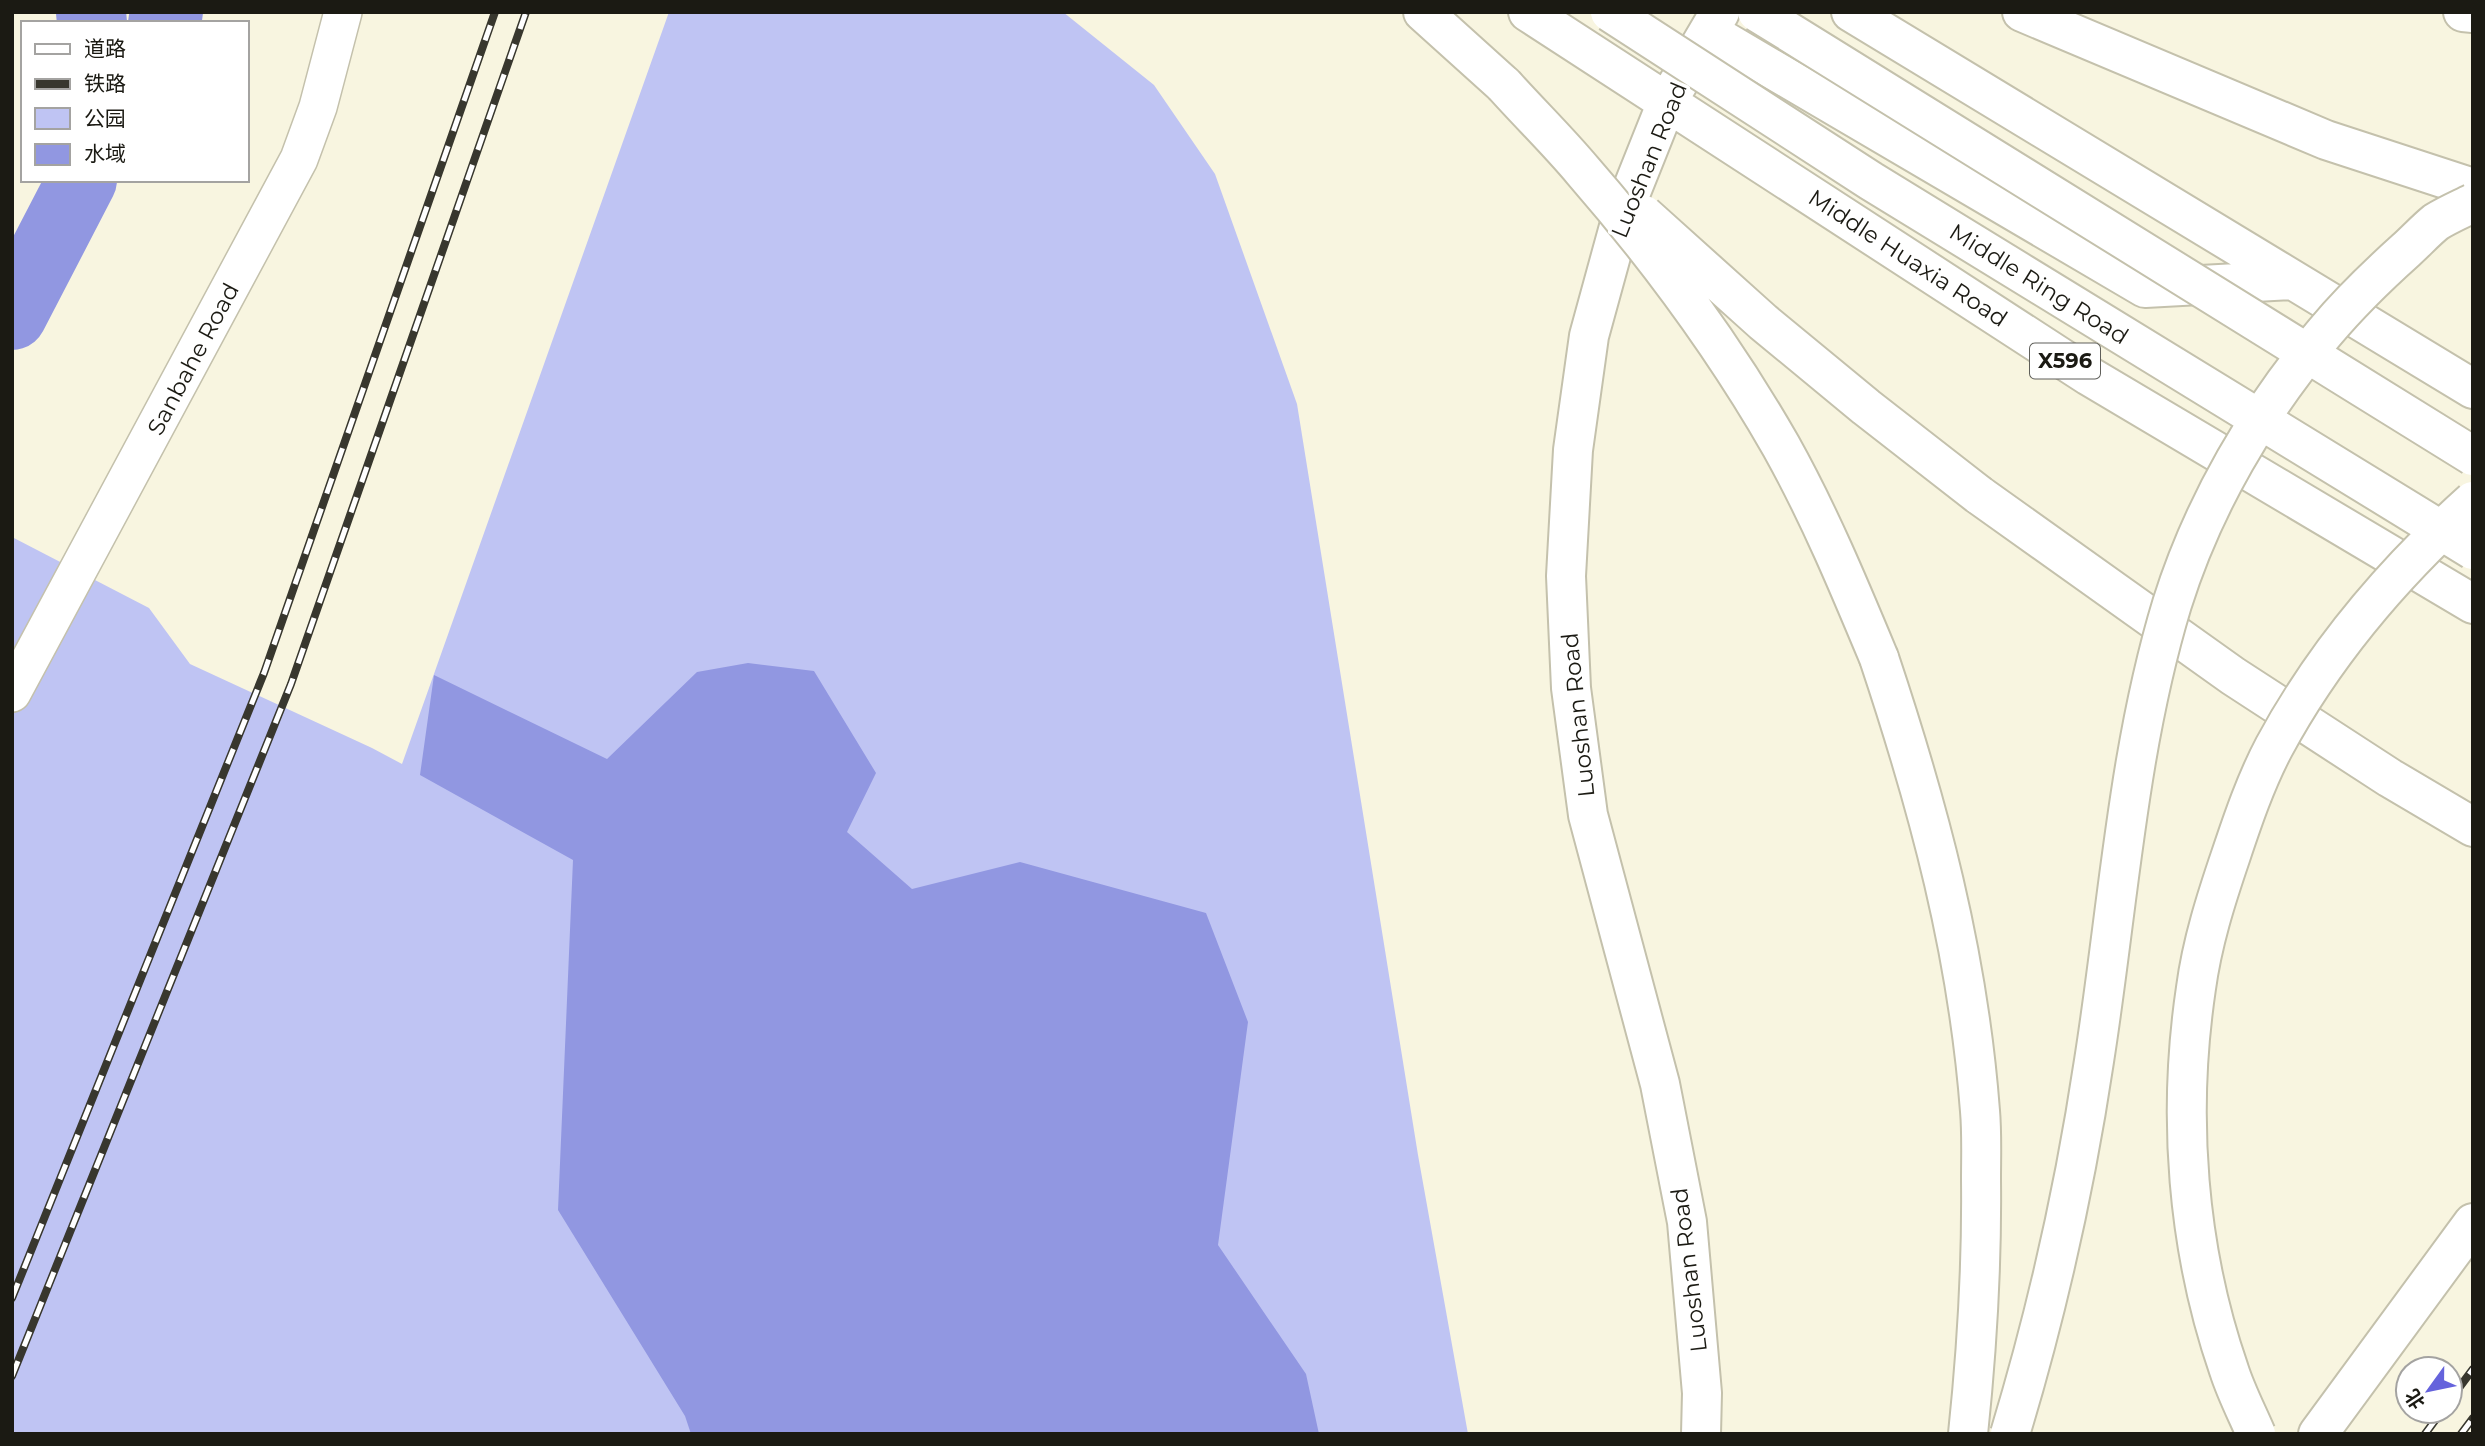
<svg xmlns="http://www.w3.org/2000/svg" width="2485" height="1446" viewBox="0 0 2485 1446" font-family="Montserrat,'Noto Sans SC',sans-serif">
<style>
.green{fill:#bfc4f3}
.water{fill:#9197e1}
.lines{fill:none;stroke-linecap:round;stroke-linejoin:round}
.river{stroke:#9197e1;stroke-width:70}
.minor-casing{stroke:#c4c1ac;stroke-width:40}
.primary-casing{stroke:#c4c1ac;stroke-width:42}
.trunk-casing{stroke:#c4c1ac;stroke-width:42}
.minor{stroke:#fff;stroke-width:37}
.primary{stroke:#fff;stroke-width:38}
.trunk{stroke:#fff;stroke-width:38}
.rail-casing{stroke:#38372e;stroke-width:8}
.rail{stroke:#fff;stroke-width:5;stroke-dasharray:16;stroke-linecap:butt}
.trunk-bridge-casing{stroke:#c4c1ac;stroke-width:42;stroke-linecap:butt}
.trunk-bridge{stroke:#fff;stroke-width:38}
.labels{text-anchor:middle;stroke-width:7;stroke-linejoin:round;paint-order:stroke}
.shield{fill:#fff;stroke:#5f5f5a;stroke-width:2}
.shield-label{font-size:21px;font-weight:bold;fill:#1b1a13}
.street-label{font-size:23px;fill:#1b1a13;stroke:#fff}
</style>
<rect width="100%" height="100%" fill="#f8f5e0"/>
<path class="green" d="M669,12H1063L1154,85L1215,174L1297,404L1418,1155L1468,1434H12V537L149,608L190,664L372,748L402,764Z"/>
<path class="water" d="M748,663L814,671L876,773L847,832L912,889L1020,862L1206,913L1248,1022L1218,1245L1306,1374L1319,1434H691L685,1416L558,1210L573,860L420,775L434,675L607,759L697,672Z"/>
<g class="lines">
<path class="river" d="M91,12L92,23
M163,23L168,12
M12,315L82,180"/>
<defs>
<path id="minor" d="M12,693L299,159L318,107L343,12"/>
<path id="primary" d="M1528,12L2089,376L2473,604
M1851,12L2473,389
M1709,32L2145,288L2293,280
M1701,1434L1702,1393L1687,1222L1660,1084L1588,815L1571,688L1566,576L1573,450L1589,336L1623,212L1667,102L1720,12"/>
<path id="trunk" d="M1423,12L1504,85
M2022,12L2326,140L2473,188
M2463,12L2473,13
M1979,495L2233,676L2390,778L2473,827
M1879,658C1929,808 1968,953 1980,1111C1982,1134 1981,1157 1981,1180C1982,1265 1977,1349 1968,1434
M2318,1434L2473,1223"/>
</defs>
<use href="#minor" class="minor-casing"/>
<use href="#primary" class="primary-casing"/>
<use href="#trunk" class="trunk-casing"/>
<use href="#minor" class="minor"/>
<use href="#primary" class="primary"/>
<use href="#trunk" class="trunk"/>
<defs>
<path id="rail" d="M12,1298L264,673L495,12
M12,1376L291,684L526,12
M2450,1400L2473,1369
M2425,1434L2442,1411
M2461,1434L2473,1418"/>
</defs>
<use href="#rail" class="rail-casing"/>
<use href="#rail" class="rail"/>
<defs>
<path id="trunk-bridge" d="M1610,12L1871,181L2473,550
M1757,12L2473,456
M1504,85C1530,114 1558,141 1583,171C1657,256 1725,348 1781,446C1819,514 1849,586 1879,658
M1644,215L1763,322L1866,407L1979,495
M2010,1434C2047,1312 2075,1187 2094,1061C2118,909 2127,752 2172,604C2203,505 2258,411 2325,332C2350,302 2377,276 2406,250C2416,241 2426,230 2436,222C2447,215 2461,209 2473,203
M2256,1434C2247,1413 2236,1392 2229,1370C2187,1249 2177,1115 2196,988C2202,943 2216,899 2231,855C2243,819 2256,781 2274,747C2324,654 2395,571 2473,501"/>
</defs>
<use href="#trunk-bridge" class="trunk-bridge-casing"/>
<use href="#trunk-bridge" class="trunk-bridge"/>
</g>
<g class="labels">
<rect class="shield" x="2030" y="343.5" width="70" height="35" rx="5"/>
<g class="shield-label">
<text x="2065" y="368">X596</text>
</g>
<g class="street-label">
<text transform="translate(1649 160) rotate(-68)" y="8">Luoshan Road</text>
<text transform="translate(1908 258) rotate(33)" y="8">Middle Huaxia Road</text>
<text transform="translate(2039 284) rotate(32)" y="8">Middle Ring Road</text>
<text transform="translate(193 359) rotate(-62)" y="8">Sanbahe Road</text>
<text transform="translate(1578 715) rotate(-96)" y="8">Luoshan Road</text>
<text transform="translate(1689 1270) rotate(-97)" y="8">Luoshan Road</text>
</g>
</g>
<rect width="2485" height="1446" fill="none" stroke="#1b1a13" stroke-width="28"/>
<rect x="21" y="21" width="228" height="161" fill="#ffffff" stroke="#a4a3a1" stroke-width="2"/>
<rect x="35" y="44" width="35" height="10" fill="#ffffff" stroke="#a4a3a1" stroke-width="2"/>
<text x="84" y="56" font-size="21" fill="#1b1a13">道路</text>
<rect x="35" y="79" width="35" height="10" fill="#38372e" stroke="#a4a3a1" stroke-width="2"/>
<text x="84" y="91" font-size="21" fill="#1b1a13">铁路</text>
<rect x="35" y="108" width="35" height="21" fill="#bfc4f3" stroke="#a4a3a1" stroke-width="2"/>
<text x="84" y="126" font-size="21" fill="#1b1a13">公园</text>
<rect x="35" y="144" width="35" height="21" fill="#9197e1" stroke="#a4a3a1" stroke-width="2"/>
<text x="84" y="161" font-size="21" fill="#1b1a13">水域</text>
<g transform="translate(2429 1390) rotate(237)"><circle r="33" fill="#ffffff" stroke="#a4a3a1" stroke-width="2"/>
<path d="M0-5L12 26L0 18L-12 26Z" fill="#6563dc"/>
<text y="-10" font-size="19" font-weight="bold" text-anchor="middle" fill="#1b1a13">北</text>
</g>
</svg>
